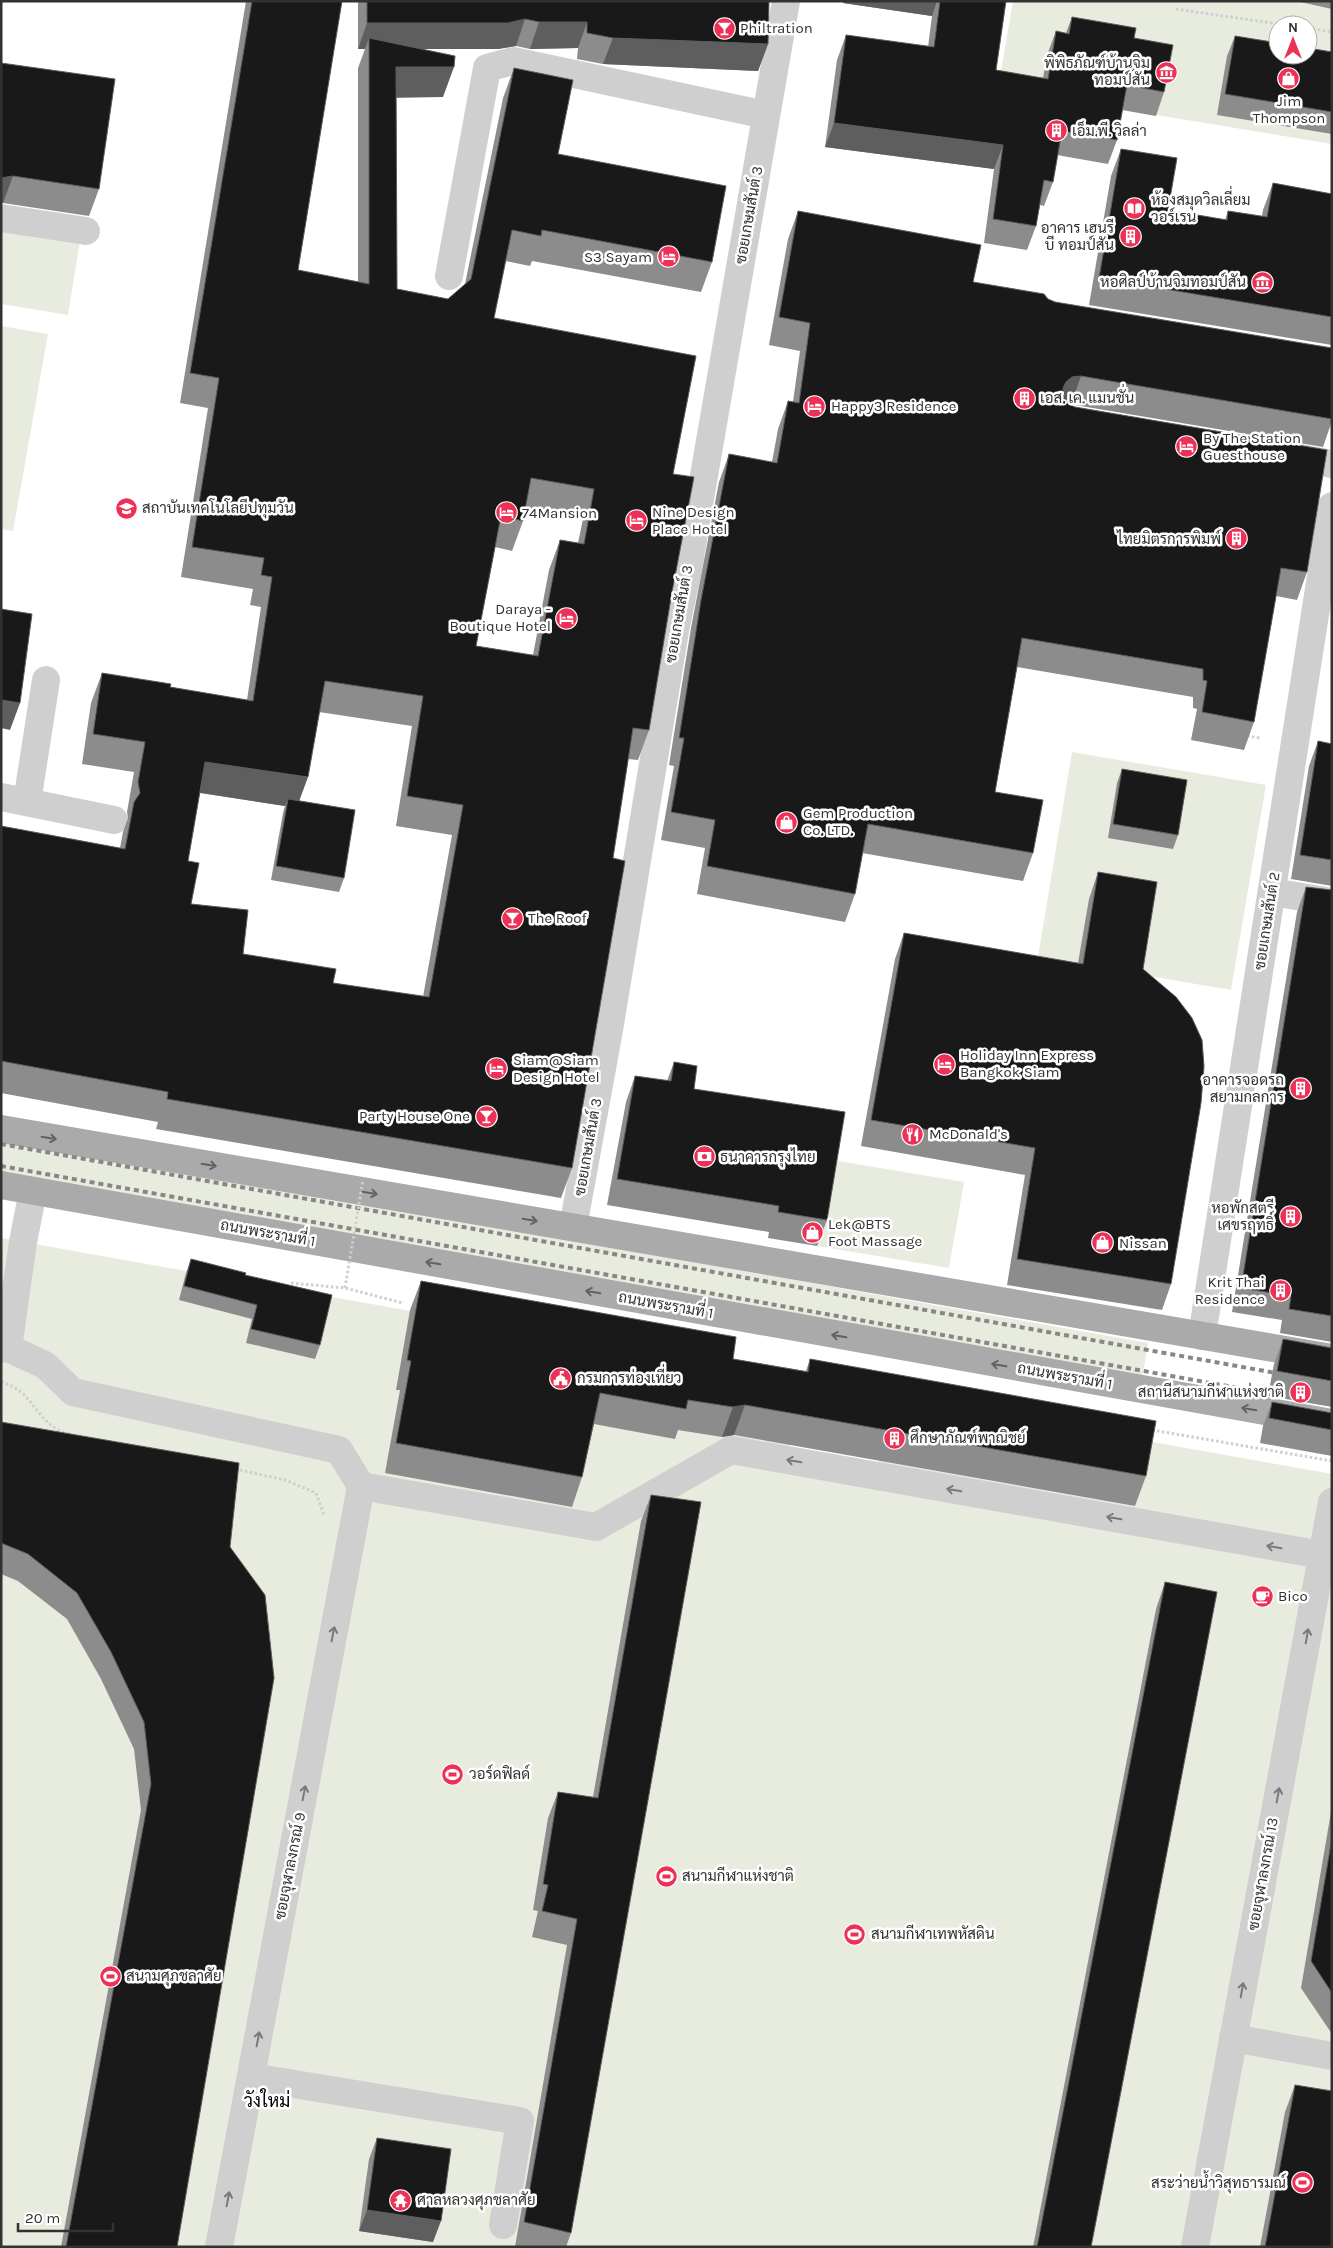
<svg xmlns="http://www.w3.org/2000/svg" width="1333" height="2248" viewBox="0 0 1333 2248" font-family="Karla,Sarabun,sans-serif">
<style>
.green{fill:#e7ecde;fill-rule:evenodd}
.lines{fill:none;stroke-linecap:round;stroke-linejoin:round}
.path{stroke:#cfcfcf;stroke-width:3;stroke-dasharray:2.5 2.5;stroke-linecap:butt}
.minor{stroke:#cfcfcf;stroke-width:28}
.major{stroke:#aaa;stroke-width:28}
.rail{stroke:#878787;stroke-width:4;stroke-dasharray:5 4;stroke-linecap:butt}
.path-bridge{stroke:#cfcfcf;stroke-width:3;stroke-dasharray:2.5 2.5;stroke-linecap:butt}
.wall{fill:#8c8c8c;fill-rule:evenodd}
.shaded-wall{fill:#5e5e5e}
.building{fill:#191919;stroke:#5e5e5e;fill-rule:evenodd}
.oneway{stroke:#626262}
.oneway2{stroke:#797979}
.labels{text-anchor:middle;stroke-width:5;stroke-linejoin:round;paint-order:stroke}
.poi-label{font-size:15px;fill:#323232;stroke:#fff;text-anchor:start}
.street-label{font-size:15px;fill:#323232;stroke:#fff}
.quarter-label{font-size:18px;fill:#000;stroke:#fff}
</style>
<rect width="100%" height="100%" fill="#fff"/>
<path class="green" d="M1013,1H1332V144L998,89ZM1278,25H1308V55H1278Z
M1,229L80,241L68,315L1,304Z
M1,326L48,334L13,531L1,529Z
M1072,752L1266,785L1231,990L1038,957Z
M1,1139L1148,1343L1142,1379L1,1176Z
M832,1160L964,1182L949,1268L817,1246Z
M1,1238L725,1367L799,1389L788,1451L877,1466L879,1460L1135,1506L1147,1441L1332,1474V2247H1Z"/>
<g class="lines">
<path class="path" d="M1176,9L1285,25
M1308,28L1332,32
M1247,736L1260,738
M291,1283L345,1288L403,1303
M1,1382C36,1391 36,1427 70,1434
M1152,1430L1332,1461
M235,1469L285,1480L316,1493L324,1515"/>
<path class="minor" d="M1,218L86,231
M449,276L487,68L513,61L766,115
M1289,456L1332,464
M1,797L114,820
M27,802L46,680
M1272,892L1332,902
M573,1227L609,1030L676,625L687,574L786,1
M1202,1336L1332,506
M8,1348L23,1242L33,1191
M1,1349L8,1348L45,1365L73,1392L339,1450L361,1486L596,1527L731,1450L1322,1555
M1233,2038L1332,2056
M251,2077L520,2121L503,2225
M219,2247L361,1486
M1195,2247L1332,1502"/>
<path class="major" d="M1,1129L1332,1358
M1,1185L1332,1423"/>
<path class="rail" d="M1,1144L1287,1375
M1,1166L1283,1396"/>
<path class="path-bridge" d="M345,1288L363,1180"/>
</g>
<path class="wall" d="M246,1H342L298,270L358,282V68L365,49H358V1H769L768,44L758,71L603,64L577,59L578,48L530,49L516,46L498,49H423L443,97H396L397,289L448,299L465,284L503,98L514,68L558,154L712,262L701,292L532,261L530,266L505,261L494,318L673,474L672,592L649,730L638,760L628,759L613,858L572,1168L561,1198L156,1129L158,1122L1,1093V826L120,848L123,832L128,818L127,812L134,772L82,764L91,703L102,673L170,687L247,700L261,607L250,605L253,589L181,577L208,408L180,403ZM526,509L583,519L578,543L560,540L549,570L533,655L476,646L495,547L512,551L523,521ZM319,712L412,726L396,826L452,835L423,997L333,983L243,954L191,904L188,861L200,793L285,806L283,813L271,880L339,892L344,878L299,801Z
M844,1H1006L996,70L1043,78L1047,55L1056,31L1066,33L1072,17L1134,38L1164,92L1156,116L1122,110L1117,140L1108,164L1057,155L1053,182L1044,206L1040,205L1036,226L1027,250L984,243L994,169L825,147L837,60L846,35L928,47L932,16L843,3Z
M1296,1H1332V9Z
M1235,36L1332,52V134L1217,115L1227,56Z
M1,63L99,189L89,216L3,203H1Z
M1121,149L1168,210L1225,220L1228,211L1262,216L1263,210L1273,183L1332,194V345L1089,305L1111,176Z
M798,211L973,282L1048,299L1332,419V421L1323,447L1069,404L1307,572L1297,600L1276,596L1254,722L1244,750L1191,740L1197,709L1193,708V697L1017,667L995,792L1033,853L1023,881L862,853L855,894L845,922L697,894L705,848L661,840L674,766L669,765L691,628L719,482L729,454L772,462L778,429L788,401L793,402L800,351L769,345L788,239Z
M1318,741L1332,744V886L1291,879L1309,766Z
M1122,769L1178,835L1173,849L1108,838L1117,783Z
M1098,872L1143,969L1171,1284L1162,1310L1007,1285L1025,1175L861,1146L895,959L904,933L1078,963L1089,899Z
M1306,887L1332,890V1342L1280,1333L1282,1320L1232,1312L1297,912Z
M674,1062L694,1089L827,1220L817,1246L768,1238L769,1232L607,1205L626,1102L635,1076L667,1081Z
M191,1259L245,1275L320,1345L315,1359L246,1343L252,1319L179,1300L186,1273Z
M421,1281L733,1359L806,1371L810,1359L1146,1476L1135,1506L734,1435L722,1437L678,1430L675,1439L594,1424L582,1477L572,1507L385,1473L400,1390H396L410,1310Z
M1283,1339L1332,1348V1407L1268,1396L1274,1364Z
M1272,1402L1332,1413V1456L1260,1443L1263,1426Z
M1,1422L230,1547L177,2247H61L141,1810L134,1749L101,1679L67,1619L18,1581L1,1574Z
M651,1495L571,2233L566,2247H515L567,1945L532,1937L538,1911L533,1910L548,1818L558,1792L593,1797L641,1521Z
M1165,1582L1091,2247H1033L1156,1609Z
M1332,1806V2034L1301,1988Z
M1295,2085L1332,2247H1260L1285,2112Z
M377,2138L433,2242L359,2231L369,2159Z"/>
<path class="shaded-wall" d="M844,1H937L932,16L843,3Z
M525,19L516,46L498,49H369V38L365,49H358L367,23Z
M539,22H587L578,48L530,49Z
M613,38L768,44L758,71L603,64Z
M396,67H454L443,97L385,98Z
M834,123L1003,145L994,169L825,147Z
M13,176L3,203H1V178Z
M1081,376L1071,404L1062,405L1063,388L1066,382L1072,377Z
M1,700L20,703L10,730L1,728Z
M205,762L308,777L297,807L288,799L285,806L195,792Z
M745,1405L734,1435L722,1437L733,1407Z
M367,2210L441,2221L433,2242L359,2231Z"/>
<path class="building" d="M252,1H342L298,270L369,284V38L455,56L454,67H396L397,289L448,299L471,279L514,68L573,80L558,154L726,186L712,262L542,230L541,236L512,230L494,318L696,356L673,474L694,477L672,592L649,730L633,728L613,858L625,861L572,1168L167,1099L168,1092L1,1061V826L125,849L134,802L140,793L138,782L145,742L93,734L102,673L171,684L170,687L253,701L272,577L261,575L264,558L192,547L219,378L190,373ZM531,478L594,489L584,544L560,540L538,656L476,646L501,516L523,521ZM325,681L423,696L407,796L463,805L429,997L333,983L336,969L243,954L248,910L191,904L199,863L188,861L205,762L308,777Z
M367,1H769L768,44L613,38L587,33V22H539L525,19L508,23H367Z
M940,1H1006L996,70L1048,79L1056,31L1069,34L1072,17L1136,28L1134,38L1173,45L1164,92L1127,85L1117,140L1062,131L1053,182L1044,180L1036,226L993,219L1003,145L834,123L846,35L934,47Z
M1235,36L1278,43V55H1308V48L1332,52V112L1225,94Z
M1,63L115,79L99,189L13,176L1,178Z
M1121,149L1177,158L1168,210L1227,220L1228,211L1267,217L1273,183L1332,194V317L1099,278Z
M798,211L981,245L973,282L1044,294L1048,299L1055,302L1332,348V419L1081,376L1072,377L1066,382L1063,388L1064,397L1068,404L1075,407L1327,450L1307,572L1281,568L1254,722L1202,712L1207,681L1203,680V669L1022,638L995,792L1043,800L1033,853L868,824L855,894L707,866L715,820L671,812L684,738H679L701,600L729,454L777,463L788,401L799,403L810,323L779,317Z
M1,609L32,614L20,703L1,700Z
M1318,741L1332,744V860L1300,855Z
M1122,769L1187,780L1178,835L1113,824Z
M288,799L355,810L344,878L276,866Z
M1098,872L1157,882L1143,969L1176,997L1192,1018L1202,1040L1204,1066L1201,1103L1171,1284L1017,1259L1035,1148L871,1120L904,933L1083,964Z
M1306,887L1332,890V1316L1289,1309L1291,1296L1241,1288Z
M674,1062L697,1066L694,1089L845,1112L827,1220L778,1212L779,1206L617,1179L635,1076L671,1081Z
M191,1259L246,1273L245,1275L332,1295L320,1345L251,1329L257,1305L184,1286Z
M421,1281L736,1337L733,1359L808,1372L810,1359L1156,1421L1146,1476L745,1405L733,1407L688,1400L686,1409L600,1393L582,1477L396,1443L411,1361L407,1360Z
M1283,1339L1332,1348V1381L1277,1371Z
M1272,1402L1332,1413V1430L1269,1418Z
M1,1422L239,1463L230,1547L265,1595L274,1678L177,2247H66L151,1784L144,1722L111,1652L77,1593L28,1554L1,1543Z
M651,1495L701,1502L571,2233L524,2222L577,1919L542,1911L548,1885L543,1884L558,1792L598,1798Z
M1165,1582L1217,1592L1091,2247H1037Z
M1332,1838V1993L1311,1961Z
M1295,2085L1332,2091V2247H1265Z
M377,2138L451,2149L441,2221L367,2210Z"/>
<defs><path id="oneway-shaft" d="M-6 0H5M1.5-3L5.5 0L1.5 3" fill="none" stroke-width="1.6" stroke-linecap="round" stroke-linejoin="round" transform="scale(1.25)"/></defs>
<g class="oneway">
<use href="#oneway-shaft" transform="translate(49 1138) rotate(10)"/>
<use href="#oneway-shaft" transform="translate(209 1165) rotate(10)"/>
<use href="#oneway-shaft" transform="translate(370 1193) rotate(10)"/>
<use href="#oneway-shaft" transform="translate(530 1220) rotate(10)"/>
<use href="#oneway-shaft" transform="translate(433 1263) rotate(-170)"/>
<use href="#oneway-shaft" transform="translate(593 1292) rotate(-170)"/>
<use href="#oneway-shaft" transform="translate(839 1336) rotate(-170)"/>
<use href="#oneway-shaft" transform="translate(999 1365) rotate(-170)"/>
<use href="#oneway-shaft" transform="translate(1249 1409) rotate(-170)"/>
</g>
<g class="oneway2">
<use href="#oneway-shaft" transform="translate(794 1461) rotate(-170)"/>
<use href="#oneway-shaft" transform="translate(954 1490) rotate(-170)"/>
<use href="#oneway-shaft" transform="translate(1114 1518) rotate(-170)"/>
<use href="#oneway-shaft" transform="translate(1274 1547) rotate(-170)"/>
<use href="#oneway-shaft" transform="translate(333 1634) rotate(-79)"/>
<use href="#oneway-shaft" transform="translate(1307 1636) rotate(-80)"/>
<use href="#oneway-shaft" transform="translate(304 1793) rotate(-79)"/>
<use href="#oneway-shaft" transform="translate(1278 1795) rotate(-80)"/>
<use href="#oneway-shaft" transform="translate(1242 1990) rotate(-80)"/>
<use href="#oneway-shaft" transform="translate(258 2039) rotate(-79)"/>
<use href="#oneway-shaft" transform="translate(228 2199) rotate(-79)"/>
</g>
<defs>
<symbol id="bar-disc" viewBox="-11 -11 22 22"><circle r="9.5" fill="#ed3156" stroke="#fff"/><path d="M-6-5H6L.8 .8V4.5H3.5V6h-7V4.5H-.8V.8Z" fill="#fff"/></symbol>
<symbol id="museum-disc" viewBox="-11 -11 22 22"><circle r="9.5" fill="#ed3156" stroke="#fff"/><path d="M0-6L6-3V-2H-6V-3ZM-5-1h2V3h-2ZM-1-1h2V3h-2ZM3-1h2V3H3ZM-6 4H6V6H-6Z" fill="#fff"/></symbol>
<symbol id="shop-disc" viewBox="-11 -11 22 22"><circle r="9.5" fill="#ed3156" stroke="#fff"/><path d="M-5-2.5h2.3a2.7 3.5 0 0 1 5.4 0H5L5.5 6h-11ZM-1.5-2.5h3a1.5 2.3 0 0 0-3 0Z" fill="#fff"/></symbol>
<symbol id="building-disc" viewBox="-11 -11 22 22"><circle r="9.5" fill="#ed3156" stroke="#fff"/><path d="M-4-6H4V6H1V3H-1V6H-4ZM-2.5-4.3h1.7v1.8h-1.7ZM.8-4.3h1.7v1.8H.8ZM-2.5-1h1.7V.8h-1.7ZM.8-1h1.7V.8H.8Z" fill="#fff"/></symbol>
<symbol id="library-disc" viewBox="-11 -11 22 22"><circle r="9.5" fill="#ed3156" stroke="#fff"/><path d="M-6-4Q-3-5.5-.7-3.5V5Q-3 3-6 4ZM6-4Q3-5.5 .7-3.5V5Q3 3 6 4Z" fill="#fff"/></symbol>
<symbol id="hotel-disc" viewBox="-11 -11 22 22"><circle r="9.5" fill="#ed3156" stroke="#fff"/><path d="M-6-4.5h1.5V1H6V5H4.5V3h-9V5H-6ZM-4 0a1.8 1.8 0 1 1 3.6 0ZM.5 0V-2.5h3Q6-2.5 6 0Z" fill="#fff"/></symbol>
<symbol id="university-disc" viewBox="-11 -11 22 22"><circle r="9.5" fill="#ed3156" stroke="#fff"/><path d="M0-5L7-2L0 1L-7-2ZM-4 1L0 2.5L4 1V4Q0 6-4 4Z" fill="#fff"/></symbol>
<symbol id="restaurant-disc" viewBox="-11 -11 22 22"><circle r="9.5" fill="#ed3156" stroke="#fff"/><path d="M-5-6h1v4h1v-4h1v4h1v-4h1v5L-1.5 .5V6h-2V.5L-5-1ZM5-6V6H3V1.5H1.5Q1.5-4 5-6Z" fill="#fff"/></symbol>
<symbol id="bank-disc" viewBox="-11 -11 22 22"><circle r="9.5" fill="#ed3156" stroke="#fff"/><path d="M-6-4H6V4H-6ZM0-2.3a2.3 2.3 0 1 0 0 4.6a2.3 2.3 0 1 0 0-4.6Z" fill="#fff"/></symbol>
<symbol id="civic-disc" viewBox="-11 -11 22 22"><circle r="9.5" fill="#ed3156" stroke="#fff"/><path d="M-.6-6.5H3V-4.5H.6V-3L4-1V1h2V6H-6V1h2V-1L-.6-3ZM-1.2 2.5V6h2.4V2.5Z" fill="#fff"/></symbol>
<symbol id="cafe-disc" viewBox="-11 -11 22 22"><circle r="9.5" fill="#ed3156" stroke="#fff"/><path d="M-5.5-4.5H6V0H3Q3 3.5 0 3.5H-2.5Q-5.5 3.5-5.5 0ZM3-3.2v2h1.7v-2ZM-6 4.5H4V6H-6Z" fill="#fff"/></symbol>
<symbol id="stadium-disc" viewBox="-11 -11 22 22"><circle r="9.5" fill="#ed3156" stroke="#fff"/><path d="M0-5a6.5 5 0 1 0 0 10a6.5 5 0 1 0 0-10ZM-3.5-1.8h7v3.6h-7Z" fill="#fff"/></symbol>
<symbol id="temple-disc" viewBox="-11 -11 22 22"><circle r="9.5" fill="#ed3156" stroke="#fff"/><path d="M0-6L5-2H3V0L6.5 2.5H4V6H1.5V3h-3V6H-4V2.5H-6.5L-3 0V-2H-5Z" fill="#fff"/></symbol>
</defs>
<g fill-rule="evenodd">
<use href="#bar-disc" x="712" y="16" width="25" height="25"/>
<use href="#museum-disc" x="1154" y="60" width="25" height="25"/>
<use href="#shop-disc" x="1276" y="66" width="25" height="25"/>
<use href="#building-disc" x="1044" y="118" width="25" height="25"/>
<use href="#library-disc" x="1122" y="196" width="25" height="25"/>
<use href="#building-disc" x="1118" y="224" width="25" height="25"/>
<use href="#hotel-disc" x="656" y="244" width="25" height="25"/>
<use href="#museum-disc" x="1250" y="270" width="25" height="25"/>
<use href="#building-disc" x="1012" y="386" width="25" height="25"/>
<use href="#hotel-disc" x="802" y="394" width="25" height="25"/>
<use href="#hotel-disc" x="1174" y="434" width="25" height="25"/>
<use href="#university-disc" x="114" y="496" width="25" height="25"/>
<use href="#hotel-disc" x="494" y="500" width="25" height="25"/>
<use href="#hotel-disc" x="624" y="508" width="25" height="25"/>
<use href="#building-disc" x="1224" y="526" width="25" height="25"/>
<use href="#hotel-disc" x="554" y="606" width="25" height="25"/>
<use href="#shop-disc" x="774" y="810" width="25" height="25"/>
<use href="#bar-disc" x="500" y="906" width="25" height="25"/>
<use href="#hotel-disc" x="932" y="1052" width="25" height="25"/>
<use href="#hotel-disc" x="484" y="1056" width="25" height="25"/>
<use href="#building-disc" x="1288" y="1076" width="25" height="25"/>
<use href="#bar-disc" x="474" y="1104" width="25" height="25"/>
<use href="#restaurant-disc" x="900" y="1122" width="25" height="25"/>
<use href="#bank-disc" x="692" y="1144" width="25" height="25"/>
<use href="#building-disc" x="1278" y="1204" width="25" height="25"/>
<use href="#shop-disc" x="800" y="1220" width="25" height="25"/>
<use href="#shop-disc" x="1090" y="1230" width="25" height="25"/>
<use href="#building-disc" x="1268" y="1278" width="25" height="25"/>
<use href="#civic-disc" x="548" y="1366" width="25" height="25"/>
<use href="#building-disc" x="1288" y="1380" width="25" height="25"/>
<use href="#building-disc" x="882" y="1426" width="25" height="25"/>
<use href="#cafe-disc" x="1250" y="1584" width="25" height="25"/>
<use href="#stadium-disc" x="440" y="1762" width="25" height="25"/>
<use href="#stadium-disc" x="654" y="1864" width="25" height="25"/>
<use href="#stadium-disc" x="842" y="1922" width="25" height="25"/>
<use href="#stadium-disc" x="98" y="1964" width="25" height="25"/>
<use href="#stadium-disc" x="1290" y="2170" width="25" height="25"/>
<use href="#temple-disc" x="388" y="2188" width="25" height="25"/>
</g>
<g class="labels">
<g class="poi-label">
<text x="740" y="33">Philtration</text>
<text x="1150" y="68" text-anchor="end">พิพิธภัณฑ์บ้านจิม<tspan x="1150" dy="17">ทอมป์สัน</tspan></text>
<text x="1289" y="106" text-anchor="middle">Jim<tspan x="1289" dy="17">Thompson</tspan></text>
<text x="1072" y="136">เอ็ม.พี. วิลล่า</text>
<text x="1151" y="205">ห้องสมุดวิลเลี่ยม<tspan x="1151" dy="17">วอร์เรน</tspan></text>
<text x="1114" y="233" text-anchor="end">อาคาร เฮนรี<tspan x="1114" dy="17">บี ทอมป์สัน</tspan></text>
<text x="652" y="262" text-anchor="end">S3 Sayam</text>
<text x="1246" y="287" text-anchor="end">หอศิลป์บ้านจิมทอมป์สัน</text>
<text x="1040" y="403">เอส. เค. แมนชั่น</text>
<text x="831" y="411">Happy3 Residence</text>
<text x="1203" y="443">By The Station<tspan x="1203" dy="17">Guesthouse</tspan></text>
<text x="142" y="513">สถาบันเทคโนโลยีปทุมวัน</text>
<text x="652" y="517">Nine Design<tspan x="652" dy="17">Place Hotel</tspan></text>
<text x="522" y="518">74Mansion</text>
<text x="1221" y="544" text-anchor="end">ไทยมิตรการพิมพ์</text>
<text x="551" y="614" text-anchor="end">Daraya -<tspan x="551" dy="17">Boutique Hotel</tspan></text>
<text x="803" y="818">Gem Production<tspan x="803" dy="17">Co. LTD.</tspan></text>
<text x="528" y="923">The Roof</text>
<text x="960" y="1060">Holiday Inn Express<tspan x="960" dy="17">Bangkok Siam</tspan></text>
<text x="513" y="1065">Siam@Siam<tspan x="513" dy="17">Design Hotel</tspan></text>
<text x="1284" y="1085" text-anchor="end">อาคารจอดรถ<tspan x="1284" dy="17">สยามกลการ</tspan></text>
<text x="470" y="1121" text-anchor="end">Party House One</text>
<text x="929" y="1139">McDonald's</text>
<text x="720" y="1162">ธนาคารกรุงไทย</text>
<text x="1274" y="1213" text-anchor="end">หอพักสตรี<tspan x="1274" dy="17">เศขรฤทธิ์</tspan></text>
<text x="828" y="1229">Lek@BTS<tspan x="828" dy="17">Foot Massage</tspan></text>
<text x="1119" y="1248">Nissan</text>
<text x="1265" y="1287" text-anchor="end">Krit Thai<tspan x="1265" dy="17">Residence</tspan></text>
<text x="577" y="1383">กรมการท่องเที่ยว</text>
<text x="1284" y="1397" text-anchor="end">สถานีสนามกีฬาแห่งชาติ</text>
<text x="910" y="1443">ศึกษาภัณฑ์พาณิชย์</text>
<text x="1278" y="1601">Bico</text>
<text x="469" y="1779">วอร์ดฟิลด์</text>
<text x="682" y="1881">สนามกีฬาแห่งชาติ</text>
<text x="871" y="1939">สนามกีฬาเทพหัสดิน</text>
<text x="126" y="1981">สนามศุภชลาศัย</text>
<text x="1286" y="2188" text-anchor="end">สระว่ายน้ำวิสุทธารมณ์</text>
<text x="417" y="2205">ศาลหลวงศุภชลาศัย</text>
</g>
<g class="street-label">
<text transform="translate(749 215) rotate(-80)" y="5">ซอยเกษมสันต์ 3</text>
<text transform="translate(679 614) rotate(-80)" y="5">ซอยเกษมสันต์ 3</text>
<text transform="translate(1267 921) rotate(-81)" y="5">ซอยเกษมสันต์ 2</text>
<text transform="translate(588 1147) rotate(-80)" y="5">ซอยเกษมสันต์ 3</text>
<text transform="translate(268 1233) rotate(10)" y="5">ถนนพระรามที่ 1</text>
<text transform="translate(666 1305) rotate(10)" y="5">ถนนพระรามที่ 1</text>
<text transform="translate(1065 1376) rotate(10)" y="5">ถนนพระรามที่ 1</text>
<text transform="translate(290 1866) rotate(-79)" y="5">ซอยจุฬาลงกรณ์ 9</text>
<text transform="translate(1263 1874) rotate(-80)" y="5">ซอยจุฬาลงกรณ์ 13</text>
</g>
<g class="quarter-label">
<text x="267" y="2107">วังใหม่</text>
</g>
</g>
<rect width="1333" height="2248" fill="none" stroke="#323232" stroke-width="5"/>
<g transform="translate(1293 40)"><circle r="24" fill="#ffffff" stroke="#adadad"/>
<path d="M0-4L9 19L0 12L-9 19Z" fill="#ed3156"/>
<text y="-8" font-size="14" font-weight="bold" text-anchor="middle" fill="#323232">N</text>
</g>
<path d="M18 2223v8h95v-8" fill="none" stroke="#323232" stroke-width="2.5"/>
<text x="25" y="2223" font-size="15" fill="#323232" stroke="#ffffff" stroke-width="4" paint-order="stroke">20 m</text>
</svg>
